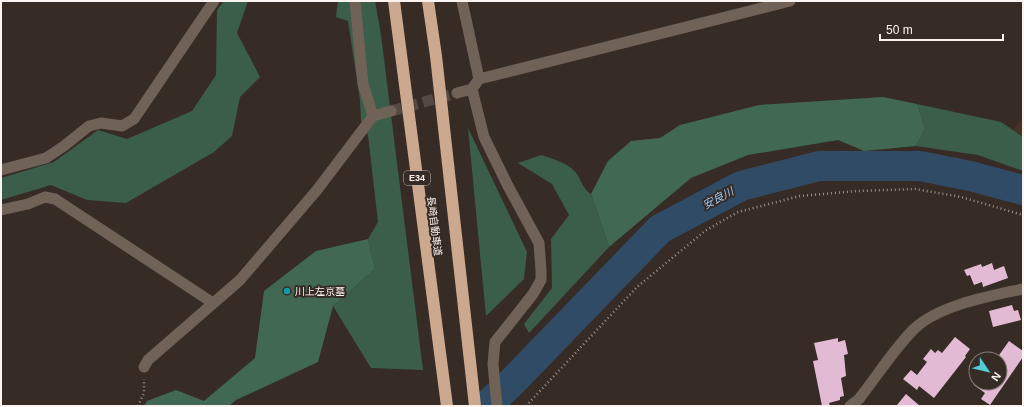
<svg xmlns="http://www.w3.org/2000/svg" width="1024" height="407" viewBox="0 0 1024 407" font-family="Helvetica,'Noto Sans JP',sans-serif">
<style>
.built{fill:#443229}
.green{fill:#3b5e4b}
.forest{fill:#416853}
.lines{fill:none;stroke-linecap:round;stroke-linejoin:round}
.river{stroke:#2f4b65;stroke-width:30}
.building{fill:#e2bad3}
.minor-tunnel{stroke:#544943;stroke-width:11;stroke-dasharray:11 5.5;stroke-linecap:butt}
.path{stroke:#9c928e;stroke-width:2.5;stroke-dasharray:1 3;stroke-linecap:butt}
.minor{stroke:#706257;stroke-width:11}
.tertiary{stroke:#706257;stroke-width:11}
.motorway{stroke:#cca98e;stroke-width:12}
.culture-dot{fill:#0f9aa8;stroke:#372b25;stroke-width:1.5}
.labels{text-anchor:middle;stroke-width:4;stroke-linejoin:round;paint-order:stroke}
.shield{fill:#372b25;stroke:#c0b7b2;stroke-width:1}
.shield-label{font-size:9px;font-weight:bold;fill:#fbf3ef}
.street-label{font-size:10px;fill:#fbf3ef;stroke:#372b25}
.poi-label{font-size:10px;fill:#fbf3ef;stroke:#372b25;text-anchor:start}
.water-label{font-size:11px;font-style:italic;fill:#9accfc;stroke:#372b25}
</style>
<rect width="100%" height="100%" fill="#372b25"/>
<path class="built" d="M1023,117V137L1013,130Z"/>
<path class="green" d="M224,1H248L237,33L260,77L240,97L232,136L214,152L126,203L87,200L51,185L1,200V178L54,162L98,130L127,139L192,111L216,75L217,10Z
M338,1H375L381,35L423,370L371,368L333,306L375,269L368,239L378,222L368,135L361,121L360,100L348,21L336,17Z
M917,104L1001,122L1023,137V171L978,155L916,146L925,129Z
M468,128L527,252L524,279L486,316Z
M541,155C553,159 569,163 577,174C582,182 583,189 591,194L609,247L529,333L524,324L552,288L551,239L569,215L552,184L518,163Z"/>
<path class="forest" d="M883,97L917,104L925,129L916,146L864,151L838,140L748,155L691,178L609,247L591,194L608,161L631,141L660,138L680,125L759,105Z
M368,239L375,269L333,306L318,362L236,400L229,406H144L147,401L176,390L204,401L255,358L264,291L316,251Z"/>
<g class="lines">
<path class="river" d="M486,406L508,386L660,229L741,186L819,166H920L970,176L1023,190"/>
</g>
<path class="building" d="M992,263L994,270L1004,266L1008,278L983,287L982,282L974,285L970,275L967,276L964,270L981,264L982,267Z
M1012,305L1014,311L1018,310L1021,320L993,327L989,311Z
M955,337L970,349L965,356L966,357L934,398L919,386L917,390L903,379L911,370L917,375L927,362L923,359L931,349L935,353L938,350L942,353Z
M838,338V342L845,340L848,354L844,355L846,376L841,378L844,396L840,397V400L829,403L830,406H822L813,361L818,360L814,343Z
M1009,341L1023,351V357L990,405L981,399L985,393L974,385L975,383H1000V359H990L993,355L997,358Z
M906,394L920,406L897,405Z"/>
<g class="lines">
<path class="minor-tunnel" d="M391,111L457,93"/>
<path class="path" d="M138,406L144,393V379
M526,406L637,287L705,231L738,212L800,196L857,191L915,189L961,197L1023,215"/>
<path class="minor" d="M355,1L363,84L373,116L391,111
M462,1L479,79
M472,89L484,137L508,186L539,243L541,270V280L533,294L495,342L493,364L497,406
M457,93L472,89L479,79L790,1
M1,170L46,158L64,146L89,126L101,123L122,126L134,119L214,1
M1,210L28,204L45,197L55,199L213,303
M144,367L148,360L240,280L317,190L373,116"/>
<path class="tertiary" d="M850,406L859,399C877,376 894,349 914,329C939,305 990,296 1023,289"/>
<path class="motorway" d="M394,1L447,406
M428,1L436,56L475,406"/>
</g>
<circle class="culture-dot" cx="287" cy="291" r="4"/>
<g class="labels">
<rect class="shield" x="404" y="171" width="26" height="14" rx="3"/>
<g class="shield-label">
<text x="417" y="181">E34</text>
</g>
<g class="street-label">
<text transform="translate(435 226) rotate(83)" y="4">長崎自動車道</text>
</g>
<g class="poi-label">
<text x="295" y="295">川上左京墓</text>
</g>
<g class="water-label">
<text transform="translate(718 198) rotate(-28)" y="4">安良川</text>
</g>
</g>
<rect width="1024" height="407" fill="none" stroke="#fbf3ef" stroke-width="4"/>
<g transform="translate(988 371) rotate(125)"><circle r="19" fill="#372b25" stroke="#857b76"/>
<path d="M0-3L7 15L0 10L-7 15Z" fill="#52ccd6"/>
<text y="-6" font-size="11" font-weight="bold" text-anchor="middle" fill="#fbf3ef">N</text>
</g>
<path d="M880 34v6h123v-6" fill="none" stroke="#fbf3ef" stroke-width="2"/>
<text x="886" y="34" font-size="12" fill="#fbf3ef" stroke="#372b25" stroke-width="3" paint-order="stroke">50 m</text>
</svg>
